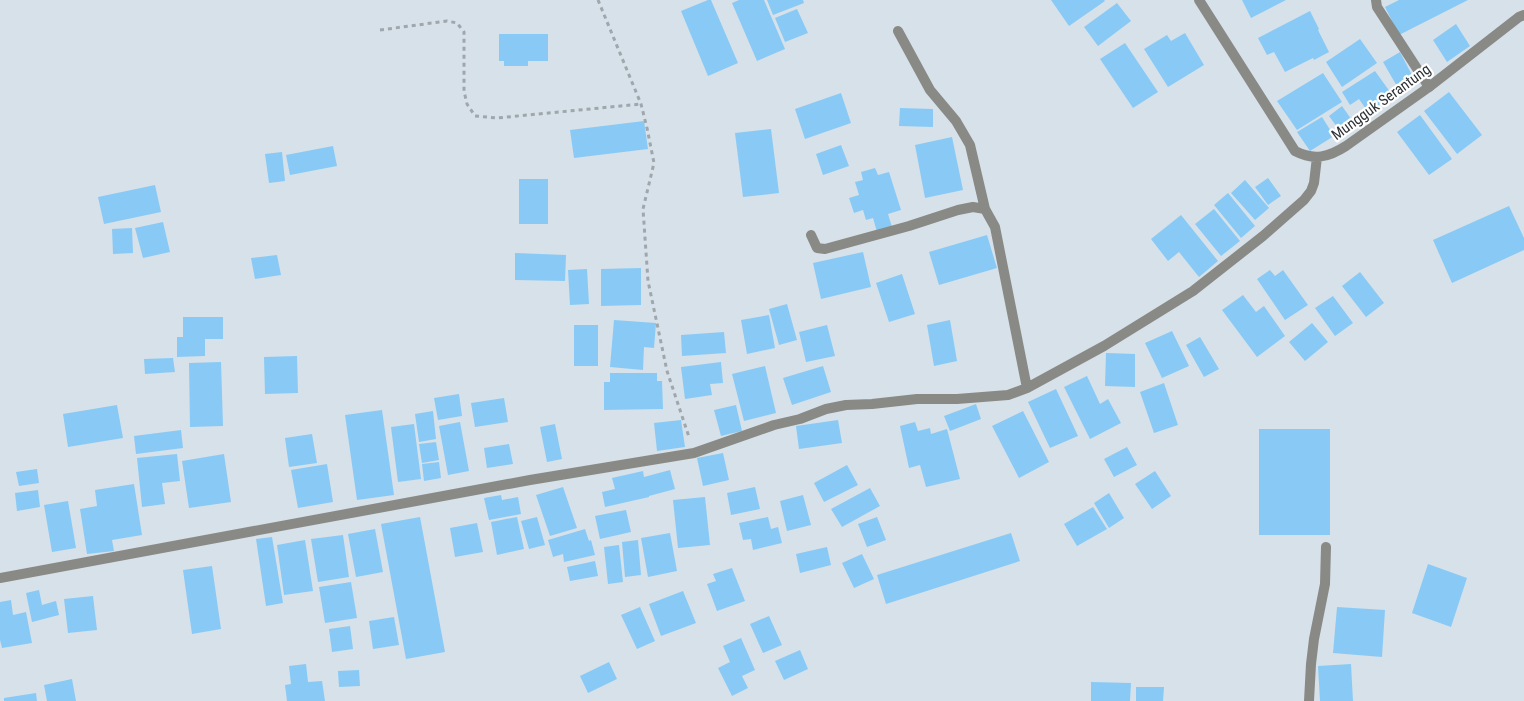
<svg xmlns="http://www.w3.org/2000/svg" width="1524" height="701" viewBox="0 0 1524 701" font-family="'Roboto Condensed',sans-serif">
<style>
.building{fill:#88caf5}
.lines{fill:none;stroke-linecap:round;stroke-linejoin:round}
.path{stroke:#9fa7ad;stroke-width:3;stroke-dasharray:4 4;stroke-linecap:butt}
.lane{stroke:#898a85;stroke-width:10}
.street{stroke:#898a85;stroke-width:10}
.labels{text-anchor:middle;stroke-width:4.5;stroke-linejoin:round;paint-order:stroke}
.street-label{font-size:15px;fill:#2d3134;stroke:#fff}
</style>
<rect width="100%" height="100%" fill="#d7e1e9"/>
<path class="building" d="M708,0H711L738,63L708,76L681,11Z
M739,0H764L785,49L757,61L732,3Z
M767,0H803L804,3L773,15Z
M1051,0H1104L1105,1L1069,26Z
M1242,0H1286L1251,18Z
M1399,0H1468L1399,35L1385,7Z
M1117,3L1131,21L1098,46L1084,27Z
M797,9L808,33L785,42L775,18Z
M1310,11L1319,29L1318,30L1329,52L1314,60L1313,58L1285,72L1274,52L1267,55L1258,38Z
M1456,24L1470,46L1447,62L1433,40Z
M1185,33L1204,65L1168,87L1144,49L1167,35L1171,41Z
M499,34H548V61H528V66H504V61H499Z
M1360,39L1377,63L1342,87L1326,62Z
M1125,43L1158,92L1133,108L1100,59Z
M1400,52L1414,79L1398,88L1383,62Z
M1375,71L1393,96L1368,112L1359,99L1350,105L1342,92Z
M1323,73L1342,102L1297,130L1277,101Z
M1449,92L1482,135L1457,154L1424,111Z
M841,93L851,123L805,139L795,109Z
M1342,106L1356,126L1343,135L1329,116Z
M900,108L933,109V127L899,126Z
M1420,115L1452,159L1429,175L1397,132Z
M1322,117L1334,136L1310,151L1297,132Z
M644,121L648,149L574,158L570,130Z
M771,129L779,193L743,197L735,133Z
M952,137L963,190L925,198L915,145Z
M841,145L849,166L823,175L816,154Z
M333,146L337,166L290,175L286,155Z
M282,152L285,181L269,183L265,154Z
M875,168L878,175L889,172L901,210L888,214L892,227L877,232L873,218L866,220L863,210L854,213L849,198L859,195L855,182L863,180L861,172Z
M1268,178L1281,196L1268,205L1255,187Z
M519,179H548V224H519Z
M1245,180L1269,208L1255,220L1231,193Z
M155,185L161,212L104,224L98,197Z
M1228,193L1255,226L1241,238L1214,205Z
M1509,206L1524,238V250L1452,283L1433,240Z
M1214,209L1240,241L1221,256L1195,224Z
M1181,215L1218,261L1199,277L1179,252L1168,261L1151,239Z
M163,222L170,252L143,258L135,228Z
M132,228L133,253L113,254L112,229Z
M987,235L997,268L939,285L929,252Z
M863,252L871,287L821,299L813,263Z
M515,253L566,255L565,281L515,280Z
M277,255L281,275L255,279L251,258Z
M641,268V305L601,306V269Z
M587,269L589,304L570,305L568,270Z
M1270,270L1275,276L1283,270L1308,305L1285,320L1257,279Z
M1360,272L1384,303L1366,317L1342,286Z
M902,274L915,314L889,322L876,283Z
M1243,295L1256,312L1264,306L1285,336L1257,357L1222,310Z
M1333,296L1353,323L1335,336L1315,308Z
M787,304L797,340L779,345L769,309Z
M769,315L775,348L747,354L741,320Z
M183,317H223V339H205V356L177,357V337H183Z
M614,320L656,323L654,348L644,347L643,370L610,367Z
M950,320L957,361L934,366L927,325Z
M1312,323L1328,342L1305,361L1289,342Z
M574,325H598V366H574Z
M827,325L835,356L806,362L799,332Z
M1172,331L1189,366L1162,378L1145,343Z
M724,332L726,353L682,356L681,335Z
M1200,337L1219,369L1204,377L1186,345Z
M1106,353L1135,354V387L1105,386Z
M297,356L298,393L265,394L264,357Z
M173,358L175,372L145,374L144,359Z
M221,362L223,426L190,427L189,363Z
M721,362L723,383L710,384L712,395L685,399L681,367Z
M765,366L776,413L744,421L732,374Z
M823,366L831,392L792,405L783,378Z
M610,373H657V381H662L663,409L604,410V382H610Z
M1087,376L1100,404L1108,399L1121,423L1090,439L1064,387Z
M1164,383L1178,425L1154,433L1140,392Z
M1056,389L1078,436L1050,448L1028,402Z
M459,394L462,416L438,420L434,398Z
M504,398L508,422L475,427L471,403Z
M976,404L981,419L950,431L944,416Z
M117,405L123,438L68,447L63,414Z
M736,405L742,431L721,436L714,410Z
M382,410L394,495L357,500L345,415Z
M433,411L436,439L419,442L415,414Z
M1023,411L1049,462L1019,478L992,426Z
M681,420L685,447L657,451L654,423Z
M838,420L842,443L799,449L796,426Z
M460,422L469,471L448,475L439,426Z
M915,422L918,431L930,428L931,434L947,429L960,479L926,487L920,465L909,468L900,426Z
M414,424L421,479L398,482L391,427Z
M555,424L562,459L547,462L540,427Z
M1259,429H1330V535H1259Z
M181,430L183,448L136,454L134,436Z
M312,434L317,463L289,467L285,438Z
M436,442L439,460L422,463L419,444Z
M509,444L513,464L487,468L484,448Z
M1127,447L1137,465L1114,477L1104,459Z
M723,453L729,480L703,486L697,458Z
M177,454L180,481L162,483L165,504L142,507L137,458Z
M224,454L231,502L189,508L182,461Z
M439,462L441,478L424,481L422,464Z
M327,464L333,502L298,508L291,470Z
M847,465L858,485L824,502L814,483Z
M37,469L39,483L19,486L16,472Z
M670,470L675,489L649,496V497L605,507L602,492L615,489L612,478L643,471L644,477Z
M1155,471L1171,496L1152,509L1135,484Z
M134,484L142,535L112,540L114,551L87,554L80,509L97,506L95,490Z
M563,487L577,528L550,536L536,495Z
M755,487L760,509L731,515L727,493Z
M870,488L880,506L842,527L831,509Z
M38,490L40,507L17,511L15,493Z
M1109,493L1124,518L1109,528L1094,503Z
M501,495L502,500L518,497L521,514L489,520L484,498Z
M803,495L811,525L787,531L780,501Z
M705,497L710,545L678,548L673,500Z
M68,501L76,548L52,552L44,505Z
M1093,507L1107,529L1077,546L1064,524Z
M626,510L631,532L600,539L595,516Z
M420,517L445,652L406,659L381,524Z
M517,517L524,549L497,555L491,522Z
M537,517L545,545L529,549L521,521Z
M768,517L771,529L778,527L782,543L753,550L751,539L743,540L739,523Z
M877,517L886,540L867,547L858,524Z
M477,523L483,552L455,557L450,528Z
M375,529L383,572L356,577L348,534Z
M585,529L589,541L591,540L595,555L564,562L563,554L553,557L548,540Z
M670,533L677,571L648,577L641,538Z
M1011,533L1020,561L886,604L877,575Z
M343,535L349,577L318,582L311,539Z
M272,537L283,603L266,606L256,539Z
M305,540L313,591L284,595L277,545Z
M638,540L641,575L625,577L622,542Z
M619,545L623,582L608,584L604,547Z
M827,547L831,565L800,573L796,554Z
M862,554L874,579L854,588L842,563Z
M595,561L598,576L570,581L567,567Z
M1428,564L1467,578L1451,627L1412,613Z
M212,566L221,629L192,634L183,570Z
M732,568L745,601L717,611L707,584L716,581L713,574Z
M351,582L357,618L325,623L319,587Z
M39,590L42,605L56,601L59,615L32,622L26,593Z
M683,591L696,623L661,636L649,604Z
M93,596L97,630L68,633L64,599Z
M11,600L13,615L26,612L32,643L2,648L0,640V602Z
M640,607L655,641L637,649L621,615Z
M1337,607L1385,610L1382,657L1333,653Z
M769,616L782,645L763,653L750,624Z
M394,617L399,645L373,649L369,621Z
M350,626L353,649L332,652L329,629Z
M741,638L755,670L742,676L748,688L732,696L718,668L730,662L723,646Z
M800,650L808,669L784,680L775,661Z
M609,662L617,679L588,693L580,676Z
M306,664L308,682L322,681L325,701H287L285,685L291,684L289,666Z
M1351,664L1353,701H1320L1318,666Z
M359,670L360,686L339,687L338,671Z
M72,679L76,701H47L44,685Z
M1091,682L1131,683L1130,701H1091Z
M1136,687H1164L1163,701H1136Z
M36,693L37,701H4V698Z"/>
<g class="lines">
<path class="path" d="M598,0L641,104L647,128L654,163L643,209L648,281L667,371L689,437
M380,30L447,21L457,23L464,32V91L467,104L475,116L497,118L641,104"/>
<path class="lane" d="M1376,0L1377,7L1429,87"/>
<path class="street" d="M1199,0L1295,151C1314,161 1329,157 1346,146L1429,87L1519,17L1524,15
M898,31L930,90L956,121L970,145L985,209
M811,235L817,248L825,249L909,226L958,210L973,207L985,209L995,227L1027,388
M0,578L530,480L694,453L774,425L800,419L826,409L846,405L872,404L917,399H957L1008,395L1027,388L1104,346L1193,291L1263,236L1304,200L1311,191L1314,183L1317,157
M1309,701L1311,664L1314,639L1325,584L1326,547"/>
</g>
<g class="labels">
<g class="street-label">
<text transform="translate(1381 102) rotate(-36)" y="5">Mungguk Serantung</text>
</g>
</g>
</svg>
